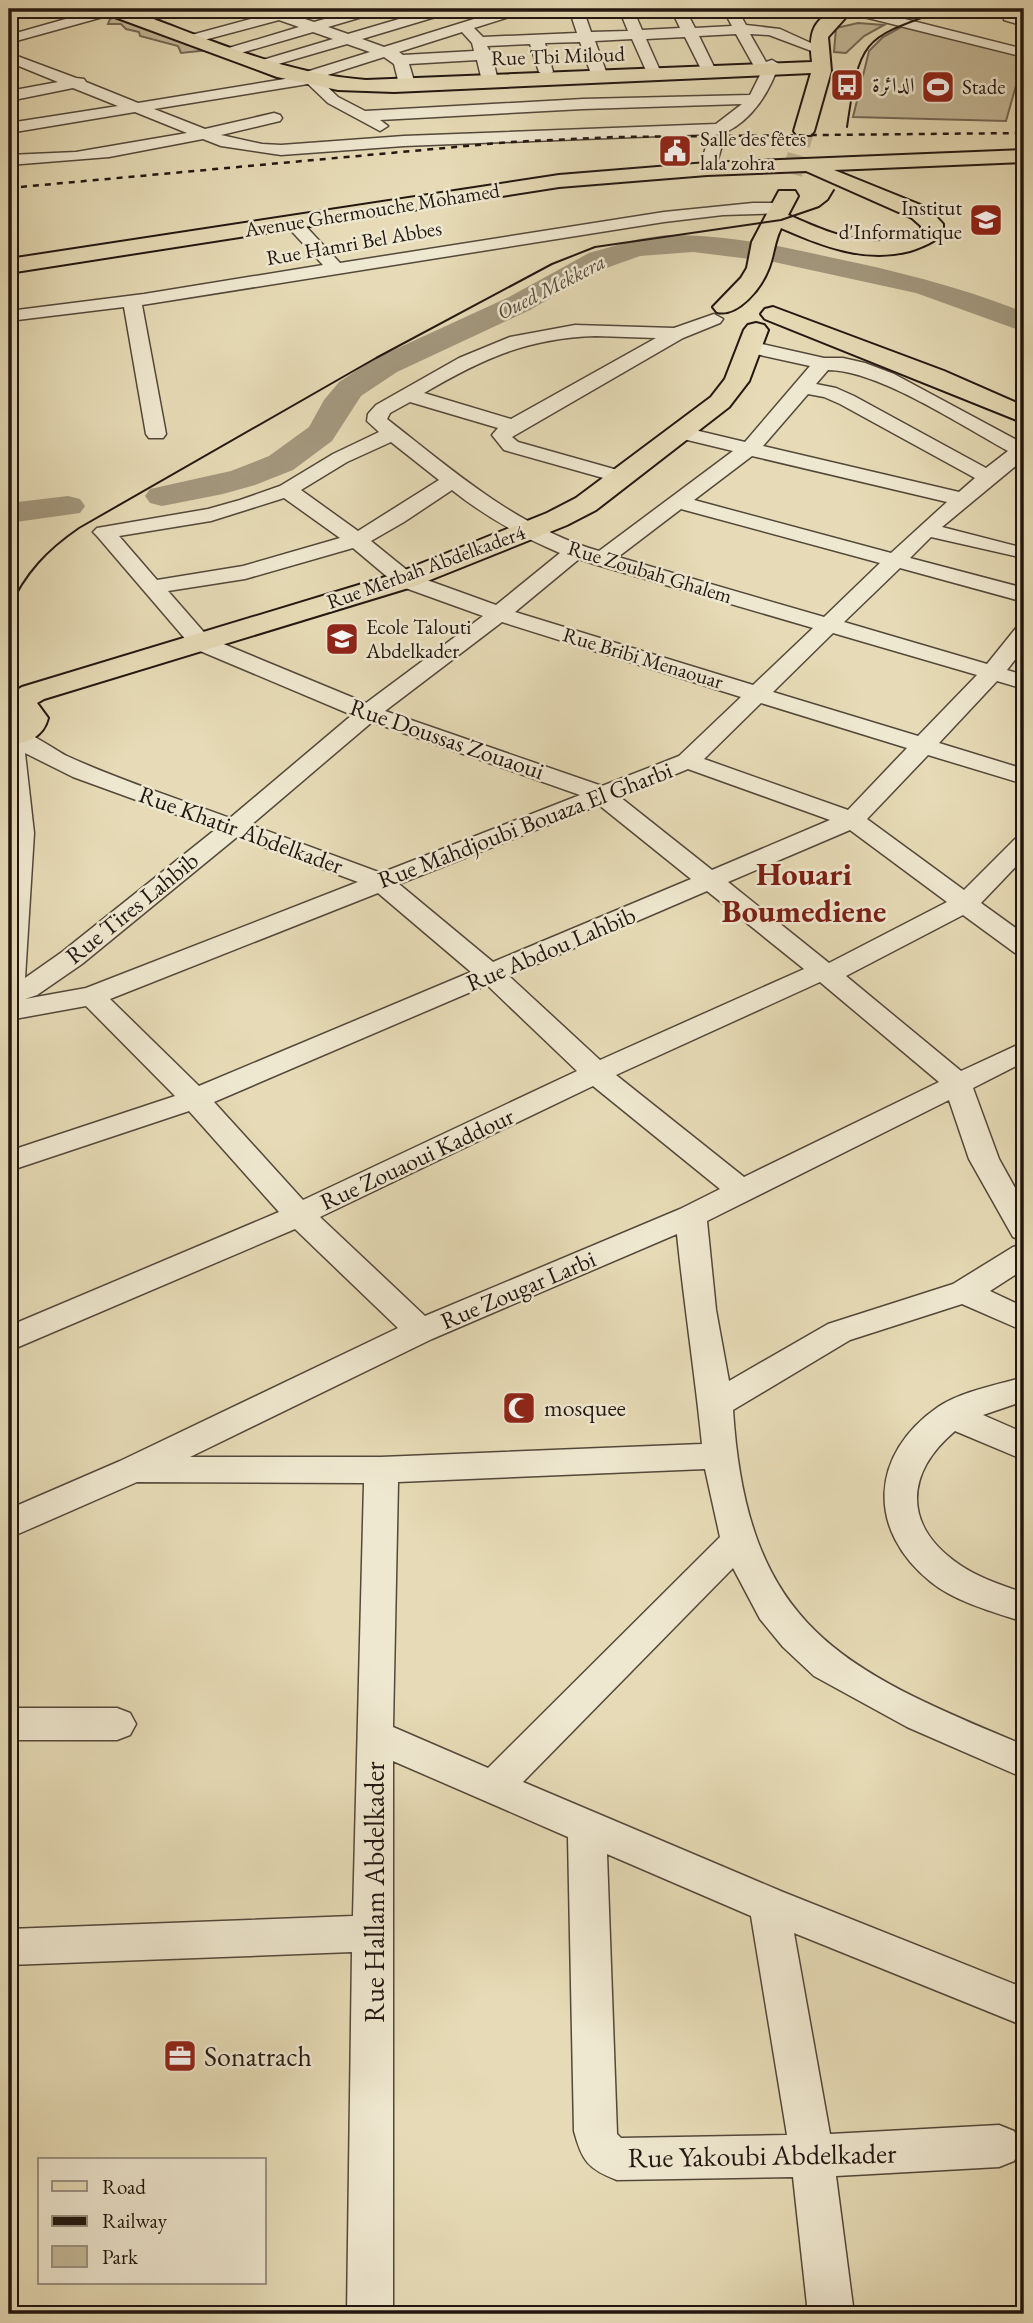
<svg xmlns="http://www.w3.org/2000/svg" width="1033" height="2323" viewBox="0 0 1033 2323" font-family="'EB Garamond',Amiri,serif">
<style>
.green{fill:#c5ba9a;stroke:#746856;stroke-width:2}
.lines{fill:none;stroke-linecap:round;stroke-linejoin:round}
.river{fill:#a3987e;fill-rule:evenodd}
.major-tunnel{stroke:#bfb495;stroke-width:20;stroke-dasharray:20 10;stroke-linecap:butt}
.minor-casing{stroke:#53483a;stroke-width:3}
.major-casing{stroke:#221711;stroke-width:4}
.minor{fill:#efe8d0;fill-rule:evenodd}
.major{fill:#e6dbb6;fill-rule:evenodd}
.tram{stroke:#221711;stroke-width:2}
.rail{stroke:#221711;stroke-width:2.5;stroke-dasharray:6 6;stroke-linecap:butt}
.labels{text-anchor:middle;stroke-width:5;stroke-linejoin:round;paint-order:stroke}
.far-street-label{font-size:21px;fill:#221711;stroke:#efe8d0}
.far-poi-label{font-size:21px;fill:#221711;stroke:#efe8d0;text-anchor:start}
.far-water-label{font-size:21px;font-style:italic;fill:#564b3d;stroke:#efe8d0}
.street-label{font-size:24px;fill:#221711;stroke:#efe8d0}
.poi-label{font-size:24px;fill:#221711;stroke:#efe8d0;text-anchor:start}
.near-street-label{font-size:28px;fill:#221711;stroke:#efe8d0}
.near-poi-label{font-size:28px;fill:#221711;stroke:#efe8d0;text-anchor:start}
.district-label{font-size:32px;font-weight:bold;fill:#7a1f14;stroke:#efe8d0}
</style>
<rect width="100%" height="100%" fill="#e6dbb6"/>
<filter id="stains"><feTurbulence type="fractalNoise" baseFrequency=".00286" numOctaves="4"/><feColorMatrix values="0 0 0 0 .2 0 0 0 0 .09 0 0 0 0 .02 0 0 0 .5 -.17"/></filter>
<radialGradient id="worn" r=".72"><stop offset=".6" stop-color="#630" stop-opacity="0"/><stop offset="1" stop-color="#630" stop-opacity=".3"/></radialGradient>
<path class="green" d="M117,16L183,40L185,44L209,50L181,53L178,46L140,36L139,32L126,29L121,24H108L110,19Z
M858,23L884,25L864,36L846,53L834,52L836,28Z
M903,26L1024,57L1006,121L853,117L869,51L883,37Z"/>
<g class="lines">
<path class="river" d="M666,235C722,234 775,245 829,257C897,271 960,287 1024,312V332L916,293L774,262L693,252L640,256L595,272L530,310L397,372L361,396L332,441L293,470L255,485L223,494L162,506L150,503L145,496L150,489L231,471L269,456L309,427L324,400L339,382L374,359L509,297L589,253L639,239Z
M68,496L80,499L85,506L80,513L9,523V503Z"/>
<path class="major-tunnel" d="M792,174L804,131"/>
<defs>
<path id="minor" d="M101,9H123L121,12L9,43V35Z
M164,9H187L185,12L135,24L128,20L130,17Z
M255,9H287L292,10L293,15L314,22L360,9H381L379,12L328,27L348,34L433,9H454L452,12L362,39L384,47L506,9H527L525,12L474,28L483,37L577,33L569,9H583L591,32L628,31L619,9H633L642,30L680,28L671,9H685L695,28L732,26L723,9H737L746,25L780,29L824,49L817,53L769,35L750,34L766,62L772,60L779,64C770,91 753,119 726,132L715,169L707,174L699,169L710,134L404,146L281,155L221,146L203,139L109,157L9,165V155L76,152L187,133L135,112L9,133V123L118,106L73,88L9,101V91L58,82L9,62V53L76,78L84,79L86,82L138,103L303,76L306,72L370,52L347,44L261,69L254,65L256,62L333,39L313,32L227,57L220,53L222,50L299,27L279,20L189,44L182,40L184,37L265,15ZM462,32L472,43L474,51L403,55L399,52ZM736,34L755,68L763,69L750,95L583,99L365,111L338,97L318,78L384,57L394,64L399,84L407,89L415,84L409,64L477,60L482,81L490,86L498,81L492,55L487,46L530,44L539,72L546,76L553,72L545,43L580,42L592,77L600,82L608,77L595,41L632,39L648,75L655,79L662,75L646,39L685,37L703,73L710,77L717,73L699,36ZM308,84L328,103L380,131L388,126L380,120L583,109L742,104L716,124L404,136L281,145L262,144L221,135L280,121L282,118L280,115L274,113L205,129L154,109Z
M789,9H804L797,13Z
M851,9H865L1024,49V57L852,14Z
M1012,9H1024V14L1019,16L1024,17V26L1004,20V12Z
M753,203H783L791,208L783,213L723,215L664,222L142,305L166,434L163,438H149L146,434L124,307L9,321V311L144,294L323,265L284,223L293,218L299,219L340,263L664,212Z
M714,314L723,319L720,323L683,338L512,437L518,442L628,473L631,477L628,481H614L504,450L492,435L498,428L410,402L390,413L387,419C454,471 516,527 599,551L733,451L675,437L672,433L675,429L682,427L745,442L810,366L742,351L740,347L742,343L749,341L824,358H843L865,363L894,374L1024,444V459L942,527L1024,548V558L931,537L910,558L1024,588V602L900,568L844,622L987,664L1016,628L1024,626V648L1007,670L1024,675V689L997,681L939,743L1024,769V784L928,755L867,819L964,890L1015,839L1024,836V858L981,903L1024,934V955L1015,953L963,915L846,976L961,1071L1024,1042V1062L973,1088L999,1159L1024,1204V1241L1013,1237L969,1159L949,1100L707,1221L716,1310L729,1381L828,1324L953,1284L1013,1247L1024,1244V1269L990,1291L1024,1307V1331L962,1304L850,1340L733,1410C747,1627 840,1669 1024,1745V1778L907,1727L814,1676L783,1647L760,1619L733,1568L523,1782L783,1892L1024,1988V2026L794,1933L830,2134L999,2125L1014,2131L1021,2146L1014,2161L999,2167L836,2176L854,2314H808L793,2177L617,2180C588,2169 582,2161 574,2131L568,1837L393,1761V2314H347L352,1952L9,1965V1929L353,1916L364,1483L137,1482L9,1538V1509L120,1461L398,1328L295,1229L9,1351V1326L279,1212L189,1111L9,1171V1151L175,1096L86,1006L9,1020V729C23,726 53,749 67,756C119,780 176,798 230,818L352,715L193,648L97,536L93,532L97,528L208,509L240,500L280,486L333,454L379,432L367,421L368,414L376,405L459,358L510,337L575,325L674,328ZM596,336L656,338L511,419L424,393C482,359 527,338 596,336ZM828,370C878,370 962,426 1008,451L986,468L854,396L836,388L816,384ZM808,394L824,397L840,404L975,478L959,492L763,446ZM391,442L439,480L358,531L301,490L347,462ZM752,456L947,502L891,553L694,500ZM452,490C486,517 520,536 560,553L496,605L413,575L371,541L404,522ZM284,498L340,538L243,566L157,580L119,536L211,521ZM681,509L880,563L824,617L618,557ZM353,548L397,585L483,616L366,703L209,638L168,591L245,579ZM579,559L594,564L813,628L753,685L515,612ZM502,622L741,697L679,756L602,786L385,711ZM833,633L977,675L918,736L773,692ZM761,703L907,748L848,810L704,759ZM372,722L580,795L381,873L251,825ZM25,753L73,777L216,829L62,952L25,978L34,833ZM688,769L830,820L712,870L620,797ZM599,805L691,879L493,962L399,884ZM850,830L947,902L829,963L728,882ZM237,837L358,882L86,988L25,999L37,995L82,964ZM707,891L804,969L600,1060L509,976ZM378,893L471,972L199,1086L110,999ZM820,982L939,1082L744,1177L616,1075ZM487,985L577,1071L303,1200L214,1102ZM593,1086L720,1189L680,1209L425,1316L320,1217ZM677,1234C684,1304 695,1374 702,1444L381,1457H190L432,1339ZM705,1469L720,1537L488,1768L393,1727L398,1482ZM607,1854L751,1916L787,2135L621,2138L617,2134Z
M1024,1377V1401L983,1415L1024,1433V1460L955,1431C905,1473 902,1526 960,1565C979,1578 1002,1585 1024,1593V1622C993,1612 956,1602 931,1582C866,1530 870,1454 938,1407C962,1391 997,1385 1024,1377Z
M9,1708H117L130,1713L136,1724L130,1735L117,1740H9Z"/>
<path id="major" d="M101,9H126C205,37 282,74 366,80L812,62C809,39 810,18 837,11L846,17L828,37L831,71L814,131L811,135H797L794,131L811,73L394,92L338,90L277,77L104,13Z
M1024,150V162L834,170L928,208L943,224V232C936,242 922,247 910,251C865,263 822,246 781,228C774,242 774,256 768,270C761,288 738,317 717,312L713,307L741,278L747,268L752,242L779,191H795L798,196L788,215C832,234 876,255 921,229V226L912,218L806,171L707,175L559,187L9,273V259L559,175L707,163Z
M773,307L944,371L1024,406V423L765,319L761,314L765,309Z
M756,323L764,325L768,330L749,381L729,407L596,510L567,525L415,586L44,699L37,703L48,718C43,738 27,742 9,746V727L17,722L18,718L9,716V695L22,687L395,574L547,513L576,498L711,397L725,379L744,330L748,325Z"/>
</defs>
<use href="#minor" class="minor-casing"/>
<use href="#major" class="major-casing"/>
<use href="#minor" class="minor"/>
<use href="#major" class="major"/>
<path class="tram" d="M847,127C860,37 862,39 946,9
M9,609C25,573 47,550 79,528L376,358L552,264L595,247L781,220L819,207L828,200L834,190
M9,686L15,707L9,739"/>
<path class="rail" d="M9,188L510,142L615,137L1024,133"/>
</g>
<defs>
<symbol id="bus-square" viewBox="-11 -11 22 22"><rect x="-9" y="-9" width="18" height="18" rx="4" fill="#8f2418" stroke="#efe8d0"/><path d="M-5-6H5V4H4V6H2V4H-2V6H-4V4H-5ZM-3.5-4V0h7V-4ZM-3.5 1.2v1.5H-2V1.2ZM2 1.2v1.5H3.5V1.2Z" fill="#fff"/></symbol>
<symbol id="stadium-square" viewBox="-11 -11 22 22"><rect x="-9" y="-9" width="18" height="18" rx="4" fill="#8f2418" stroke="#efe8d0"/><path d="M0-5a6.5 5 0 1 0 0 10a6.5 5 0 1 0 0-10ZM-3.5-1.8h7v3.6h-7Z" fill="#fff"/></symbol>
<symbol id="civic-square" viewBox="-11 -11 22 22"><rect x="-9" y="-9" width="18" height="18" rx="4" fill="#8f2418" stroke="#efe8d0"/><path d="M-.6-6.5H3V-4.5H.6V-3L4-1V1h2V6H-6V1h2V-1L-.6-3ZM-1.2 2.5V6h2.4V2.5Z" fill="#fff"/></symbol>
<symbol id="university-square" viewBox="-11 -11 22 22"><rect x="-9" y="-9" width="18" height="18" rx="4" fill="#8f2418" stroke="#efe8d0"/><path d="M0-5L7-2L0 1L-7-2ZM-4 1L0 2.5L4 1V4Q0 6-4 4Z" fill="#fff"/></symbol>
<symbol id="school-square" viewBox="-11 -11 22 22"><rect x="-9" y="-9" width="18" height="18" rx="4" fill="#8f2418" stroke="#efe8d0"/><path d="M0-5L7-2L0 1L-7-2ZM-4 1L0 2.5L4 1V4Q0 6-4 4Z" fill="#fff"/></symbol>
<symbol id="mosque-square" viewBox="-11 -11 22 22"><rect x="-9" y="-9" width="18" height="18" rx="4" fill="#8f2418" stroke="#efe8d0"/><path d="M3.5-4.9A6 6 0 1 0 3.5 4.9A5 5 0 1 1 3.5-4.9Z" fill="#fff"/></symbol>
<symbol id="office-square" viewBox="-11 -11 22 22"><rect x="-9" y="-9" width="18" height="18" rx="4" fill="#8f2418" stroke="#efe8d0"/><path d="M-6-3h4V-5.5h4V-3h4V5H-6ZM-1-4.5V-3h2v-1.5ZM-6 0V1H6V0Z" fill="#fff"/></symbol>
</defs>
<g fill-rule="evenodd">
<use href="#bus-square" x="828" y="66" width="38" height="38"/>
<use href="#stadium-square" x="919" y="68" width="38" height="38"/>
<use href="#civic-square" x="656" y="132" width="38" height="38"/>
<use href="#university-square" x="967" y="201" width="38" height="38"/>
<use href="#school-square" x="323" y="620" width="38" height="38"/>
<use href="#mosque-square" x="500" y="1389" width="38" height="38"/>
<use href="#office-square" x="161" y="2037" width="38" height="38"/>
</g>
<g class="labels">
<g class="far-street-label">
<text transform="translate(558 56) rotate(-2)" y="7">Rue Tbi Miloud</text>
<text transform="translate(372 210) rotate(-9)" y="7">Avenue Ghermouche Mohamed</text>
<text transform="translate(354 243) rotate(-10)" y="7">Rue Hamri Bel Abbes</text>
<text transform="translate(426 567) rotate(-20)" y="7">Rue Merbah Abdelkader4</text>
<text transform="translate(650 572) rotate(17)" y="7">Rue Zoubah Ghalem</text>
<text transform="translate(643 658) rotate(17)" y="7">Rue Bribi Menaouar</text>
</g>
<g class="far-poi-label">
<text x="872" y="92">الدائرة</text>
<text x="962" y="94">Stade</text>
<text x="700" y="146">Salle des fêtes<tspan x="700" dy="24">lala zohra</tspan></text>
<text x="962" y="215" text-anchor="end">Institut<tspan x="962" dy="24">d'Informatique</tspan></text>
<text x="366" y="634">Ecole Talouti<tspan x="366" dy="24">Abdelkader</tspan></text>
</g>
<g class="far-water-label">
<text transform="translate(551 287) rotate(-27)" y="7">Oued Mekkera</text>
</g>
<g class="street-label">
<text transform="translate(447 739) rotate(19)" y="8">Rue Doussas Zouaoui</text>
<text transform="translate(525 825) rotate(-21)" y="8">Rue Mahdjoubi Bouaza El Gharbi</text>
<text transform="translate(241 830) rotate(20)" y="8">Rue Khatir Abdelkader</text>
<text transform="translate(132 908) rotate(-39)" y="8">Rue Tires Lahbib</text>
<text transform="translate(551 949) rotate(-23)" y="8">Rue Abdou Lahbib</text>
<text transform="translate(417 1159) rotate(-25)" y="8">Rue Zouaoui Kaddour</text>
<text transform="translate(518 1290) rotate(-23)" y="8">Rue Zougar Larbi</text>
</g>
<g class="poi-label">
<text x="544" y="1416">mosquee</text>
</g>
<g class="near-street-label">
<text transform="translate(374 1892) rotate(-90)" y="10">Rue Hallam Abdelkader</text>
<text transform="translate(762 2155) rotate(-1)" y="10">Rue Yakoubi Abdelkader</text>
</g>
<g class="near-poi-label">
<text x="204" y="2066">Sonatrach</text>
</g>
<g class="district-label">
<text x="804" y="885">Houari<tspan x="804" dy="37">Boumediene</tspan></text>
</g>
</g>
<rect width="1033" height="2323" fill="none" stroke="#e6dbb6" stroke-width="35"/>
<rect x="10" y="10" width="1012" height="2302" fill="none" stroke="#221711" stroke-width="3.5"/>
<rect x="18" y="18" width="998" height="2288" fill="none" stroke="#221711" stroke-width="2"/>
<rect x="38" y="2158" width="228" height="126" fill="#efe8d0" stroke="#9d9484" stroke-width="2"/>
<rect x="52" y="2181" width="35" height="10" fill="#e6dbb6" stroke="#9d9484" stroke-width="2"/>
<text x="102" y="2194" font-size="21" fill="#221711">Road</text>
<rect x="52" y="2216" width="35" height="10" fill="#221711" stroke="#9d9484" stroke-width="2"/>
<text x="102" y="2228" font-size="21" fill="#221711">Railway</text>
<rect x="52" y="2246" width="35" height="21" fill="#c5ba9a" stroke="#9d9484" stroke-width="2"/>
<text x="102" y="2264" font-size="21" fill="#221711">Park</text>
<rect width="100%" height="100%" filter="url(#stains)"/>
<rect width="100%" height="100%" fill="url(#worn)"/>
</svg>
